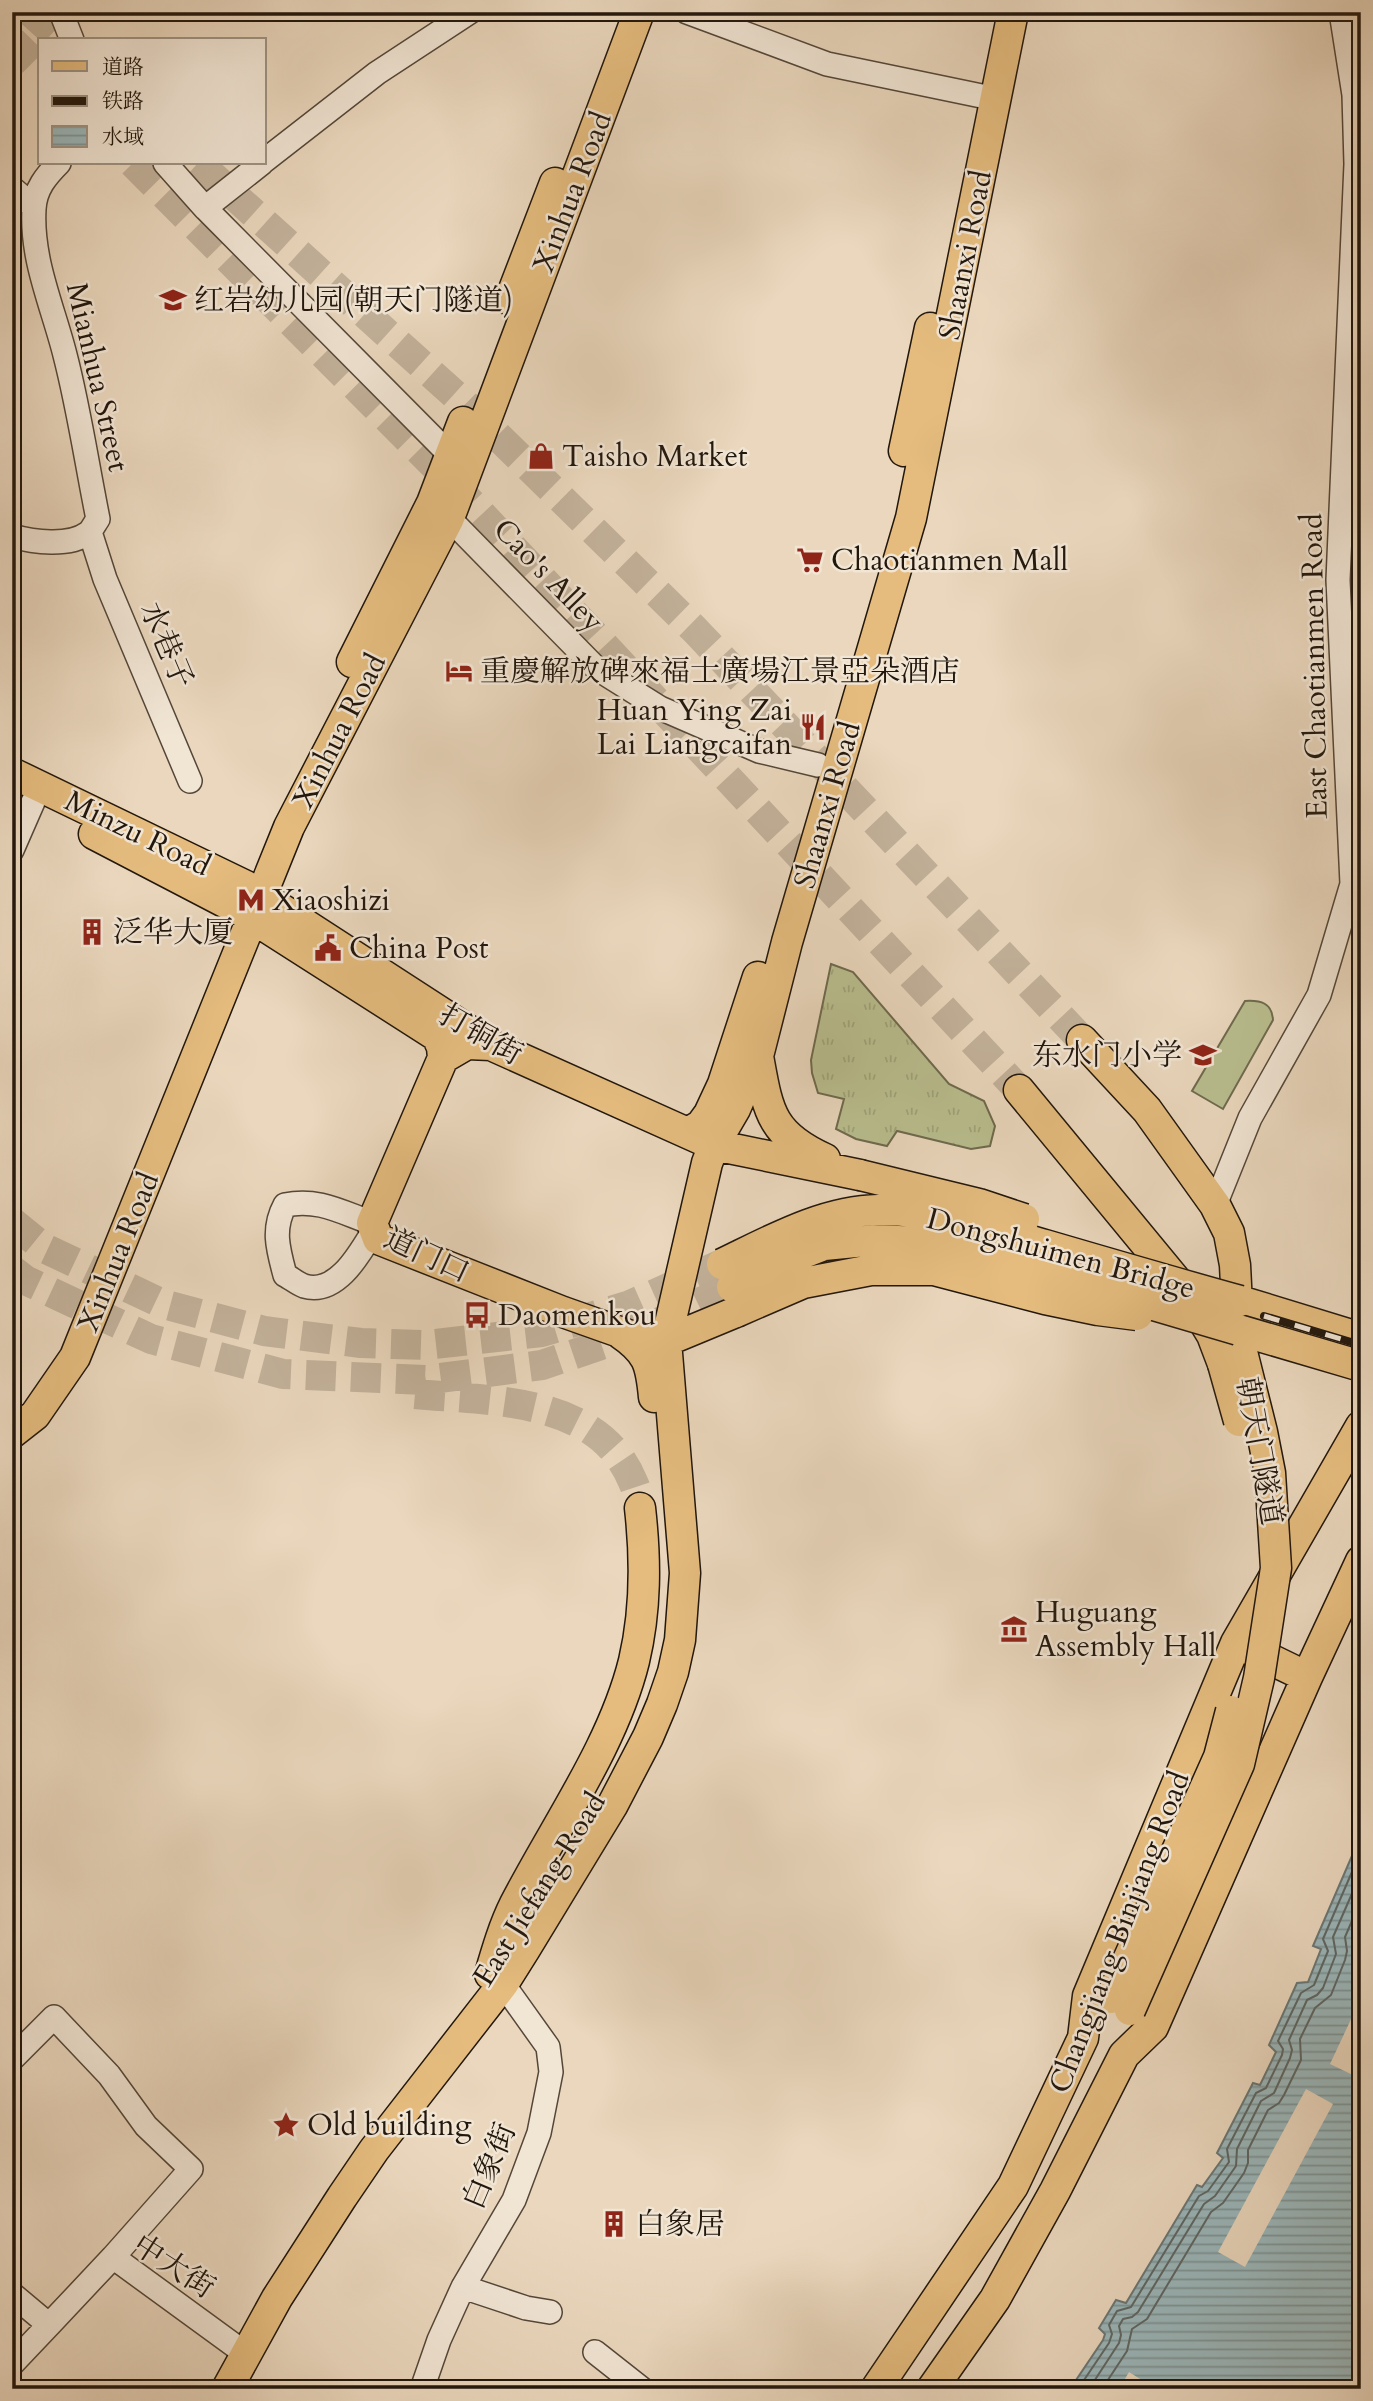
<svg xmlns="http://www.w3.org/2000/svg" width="1373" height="2401" viewBox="0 0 1373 2401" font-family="Cardo,'Noto Serif SC',serif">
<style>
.grass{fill:url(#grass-tufts);stroke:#6e6a4e;stroke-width:2}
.pitch{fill:#b9be8f;stroke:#6e6a4e;stroke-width:2}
.water{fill:url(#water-rules);stroke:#6b7775;stroke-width:2}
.pier{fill:#ead7bd}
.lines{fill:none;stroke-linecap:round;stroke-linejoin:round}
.shore{stroke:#5e6764;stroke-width:2}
.major-tunnel{stroke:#c2b19a;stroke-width:30;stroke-dasharray:30 15;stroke-linecap:butt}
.minor-casing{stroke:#544739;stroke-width:26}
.major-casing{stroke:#22170d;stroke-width:33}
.minor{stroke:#f1e5d4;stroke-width:23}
.major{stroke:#e5bc7e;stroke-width:30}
.rail-casing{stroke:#22170d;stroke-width:8}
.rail{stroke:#f1e5d4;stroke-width:5;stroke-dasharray:16;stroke-linecap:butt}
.major-bridge-casing{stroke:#22170d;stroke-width:33;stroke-linecap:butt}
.major-bridge{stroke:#e5bc7e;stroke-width:30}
.labels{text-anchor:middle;stroke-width:5;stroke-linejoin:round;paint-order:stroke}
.street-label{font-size:30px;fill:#22170d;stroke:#f1e5d4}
.poi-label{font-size:30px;fill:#22170d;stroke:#f1e5d4;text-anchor:start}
</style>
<defs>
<pattern id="grass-tufts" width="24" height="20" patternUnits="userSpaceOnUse" patternTransform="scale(1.75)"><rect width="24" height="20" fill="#b9be8f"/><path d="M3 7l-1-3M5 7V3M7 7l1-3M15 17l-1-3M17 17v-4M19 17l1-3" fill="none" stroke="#9fa37a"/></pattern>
<pattern id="water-rules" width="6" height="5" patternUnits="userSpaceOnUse" patternTransform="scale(1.75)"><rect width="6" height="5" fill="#9bb7bb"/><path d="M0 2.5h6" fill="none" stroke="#7e9496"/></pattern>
</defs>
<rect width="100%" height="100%" fill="#ead7bd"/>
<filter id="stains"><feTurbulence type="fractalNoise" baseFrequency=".00286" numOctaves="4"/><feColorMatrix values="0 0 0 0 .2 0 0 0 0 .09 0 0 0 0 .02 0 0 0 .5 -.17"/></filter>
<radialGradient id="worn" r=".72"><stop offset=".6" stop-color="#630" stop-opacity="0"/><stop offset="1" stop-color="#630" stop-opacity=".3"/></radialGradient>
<path class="grass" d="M831,964L853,972L949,1084L984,1101L995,1126L990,1146L971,1149L897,1131L887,1146L856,1139L836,1129L844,1099L818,1093L812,1073L811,1060Z"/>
<path class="pitch" d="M1245,1001C1261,1000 1272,1003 1273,1020L1223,1109L1192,1091Z"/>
<path class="water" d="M1361,1835V2389H1070L1103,2340L1105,2334L1099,2328L1116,2300L1126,2303L1197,2185L1202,2187L1223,2158L1217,2153L1253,2083L1260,2085L1276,2052L1269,2045L1297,1983L1308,1982L1321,1949L1313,1946Z"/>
<path class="pier" d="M1361,1998V2069L1357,2077L1330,2064Z
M1306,2089L1333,2104L1245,2267L1218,2252Z
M1129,2372L1148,2384L1146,2389H1119Z"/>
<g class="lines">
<path class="shore" d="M1078,2389L1109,2343L1112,2334L1109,2325L1117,2311L1131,2307L1199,2196L1208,2191L1229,2162L1227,2149L1256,2093L1266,2088L1282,2055L1283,2049L1278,2041L1301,1993L1314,1985L1328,1951L1323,1939L1361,1851
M1089,2389L1119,2343L1121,2335L1119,2326L1123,2319L1132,2317L1138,2312L1204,2204L1215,2196L1236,2166L1237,2149L1261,2101L1274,2093L1290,2058L1292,2050L1289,2040L1307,2000L1317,1995L1323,1988L1336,1954L1333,1937L1361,1873
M1102,2389L1127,2351L1132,2329L1147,2319L1211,2212L1223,2203L1244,2173L1248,2163V2150L1268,2110L1279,2103L1284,2095L1301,2060L1300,2039L1315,2008L1331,1995L1345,1960L1347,1951L1345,1937L1361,1900"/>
<path class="major-tunnel" d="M31,12L62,40
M12,41L40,69
M133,163L454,485L1019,1090
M198,163L464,403L695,630L1082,1040
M12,1222L44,1248L163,1304L264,1331L361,1343L425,1345L542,1332L630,1305L722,1264
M12,1270L25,1280L151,1339L283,1374L425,1380L542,1365L639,1332L732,1287
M415,1394C491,1401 599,1397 633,1482C637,1490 638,1500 640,1508"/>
<defs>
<path id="minor" d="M61,12L72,40
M687,12L827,64L996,99
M264,161L377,73L470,12
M165,163L205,208L461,466
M12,188L34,207
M205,208L262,163
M440,509L596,668L660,708L759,751L818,765
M90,532L105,579L190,781
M12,536C33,542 69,547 88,533C92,530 95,523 98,519C87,465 79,409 65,355C53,307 31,260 34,209C35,189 46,176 59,163
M12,850L33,802
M1215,1205L1250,1118L1319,995L1352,884L1338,580L1356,164L1354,95L1341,12
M372,1223C341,1212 318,1198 285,1205C272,1229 278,1249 285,1275C291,1278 298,1284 304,1286C337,1296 360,1253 374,1230
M12,2059L54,2017L109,2075L146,2126L191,2169L113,2257
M463,2287L526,2308L550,2312
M12,2294L49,2325L113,2257L246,2354
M595,2352L642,2389
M12,2364L49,2325
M422,2389L439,2340L463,2287L514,2200L539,2133L551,2072L548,2047L503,1984L492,1976"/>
<path id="major" d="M510,300L555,183
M904,451L930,328
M352,662L432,503L463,422
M12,773L246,886L491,1045L714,1145L860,1175
M94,834L238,909L437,1036L442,1047L443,1058
M1082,1040L1147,1110L1215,1205L1229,1233L1235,1265L1238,1325
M491,1045L467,1044L443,1058L372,1223L378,1239L563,1312L642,1340L666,1341L736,1312
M758,1056C768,1111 770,1134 825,1159
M1019,1090L1188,1295L1212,1335L1223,1364
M688,1133L701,1125L709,1114L723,1084L758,977
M1240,1301L1361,1338
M620,1333C648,1352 651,1364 654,1397
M12,1433L35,1415L75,1357L289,827L449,518L639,12
M1239,1644L1307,1677
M490,1974C497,1950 504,1926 515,1904C555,1826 613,1746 634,1661C646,1610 646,1561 640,1508
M227,2389L277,2298L342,2197L374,2150L503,1984L525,1949L612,1806L648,1737L662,1704L673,1672L680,1640L685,1573L666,1341L707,1163L714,1145L735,1109L758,1056L787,942L911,518L1013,12
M876,2389L1013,2186L1083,2038L1088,1996L1236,1643L1361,1426
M932,2389L995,2299L1055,2191L1124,2055L1153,2027L1307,1677L1361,1561"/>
</defs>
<use href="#minor" class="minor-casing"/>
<use href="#major" class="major-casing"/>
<use href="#minor" class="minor"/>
<use href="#major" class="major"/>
<defs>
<path id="rail" d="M1264,1316L1361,1345
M1259,1331L1361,1362"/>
</defs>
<use href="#rail" class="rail-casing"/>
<use href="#rail" class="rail"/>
<defs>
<path id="major-bridge" d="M860,1175L979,1204L1024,1219
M722,1264C770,1241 823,1211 878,1210C935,1209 991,1229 1045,1245C1110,1264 1175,1283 1240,1301
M732,1287L793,1257L824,1245L876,1240L920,1242L977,1253L1361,1366
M736,1312L803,1283L871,1270H934L1045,1299L1098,1310L1137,1315
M1223,1364L1239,1421
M1111,1998L1219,1757L1231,1711
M1130,2010L1239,1764L1259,1678L1276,1568L1270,1473L1262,1432L1243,1356"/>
</defs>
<use href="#major-bridge" class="major-bridge-casing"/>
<use href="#major-bridge" class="major-bridge"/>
</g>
<defs>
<symbol id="school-bare" viewBox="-9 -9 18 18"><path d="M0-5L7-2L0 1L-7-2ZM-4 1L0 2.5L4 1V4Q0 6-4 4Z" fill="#8f2418" stroke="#f1e5d4" stroke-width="2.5" paint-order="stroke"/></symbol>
<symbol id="shop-bare" viewBox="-9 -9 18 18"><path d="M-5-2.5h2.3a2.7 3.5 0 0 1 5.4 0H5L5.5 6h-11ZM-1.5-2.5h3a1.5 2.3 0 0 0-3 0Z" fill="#8f2418" stroke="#f1e5d4" stroke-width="2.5" paint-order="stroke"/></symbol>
<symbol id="supermarket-bare" viewBox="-9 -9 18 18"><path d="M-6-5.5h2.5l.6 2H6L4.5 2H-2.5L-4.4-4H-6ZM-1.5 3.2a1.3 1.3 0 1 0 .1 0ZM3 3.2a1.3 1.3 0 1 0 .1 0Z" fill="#8f2418" stroke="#f1e5d4" stroke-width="2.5" paint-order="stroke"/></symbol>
<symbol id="hotel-bare" viewBox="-9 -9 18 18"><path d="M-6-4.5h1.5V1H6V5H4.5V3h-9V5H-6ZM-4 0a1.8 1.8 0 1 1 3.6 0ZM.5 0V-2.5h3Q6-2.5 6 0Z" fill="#8f2418" stroke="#f1e5d4" stroke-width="2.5" paint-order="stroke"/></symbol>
<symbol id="restaurant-bare" viewBox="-9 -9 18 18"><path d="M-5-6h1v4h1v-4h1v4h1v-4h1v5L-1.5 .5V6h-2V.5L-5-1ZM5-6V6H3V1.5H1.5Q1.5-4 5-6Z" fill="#8f2418" stroke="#f1e5d4" stroke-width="2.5" paint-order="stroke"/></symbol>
<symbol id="metro-bare" viewBox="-9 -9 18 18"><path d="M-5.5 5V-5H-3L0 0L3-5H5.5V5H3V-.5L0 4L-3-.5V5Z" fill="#8f2418" stroke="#f1e5d4" stroke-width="2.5" paint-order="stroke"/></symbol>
<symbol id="building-bare" viewBox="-9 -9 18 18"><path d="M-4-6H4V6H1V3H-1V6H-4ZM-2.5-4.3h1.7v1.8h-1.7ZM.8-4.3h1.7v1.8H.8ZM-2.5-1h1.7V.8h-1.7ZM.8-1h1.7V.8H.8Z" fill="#8f2418" stroke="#f1e5d4" stroke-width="2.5" paint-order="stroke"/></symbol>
<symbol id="civic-bare" viewBox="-9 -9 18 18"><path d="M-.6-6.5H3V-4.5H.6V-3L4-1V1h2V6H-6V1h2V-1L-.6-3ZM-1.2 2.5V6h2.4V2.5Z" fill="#8f2418" stroke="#f1e5d4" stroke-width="2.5" paint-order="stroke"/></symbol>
<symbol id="bus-bare" viewBox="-9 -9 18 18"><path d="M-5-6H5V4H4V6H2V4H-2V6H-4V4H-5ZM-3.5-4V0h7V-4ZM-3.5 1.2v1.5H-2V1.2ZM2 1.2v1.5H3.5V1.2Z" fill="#8f2418" stroke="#f1e5d4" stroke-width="2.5" paint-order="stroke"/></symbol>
<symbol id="museum-bare" viewBox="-9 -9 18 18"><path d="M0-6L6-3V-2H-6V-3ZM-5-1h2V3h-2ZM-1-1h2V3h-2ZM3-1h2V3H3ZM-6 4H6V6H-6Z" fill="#8f2418" stroke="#f1e5d4" stroke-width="2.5" paint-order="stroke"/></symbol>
<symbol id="sight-bare" viewBox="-9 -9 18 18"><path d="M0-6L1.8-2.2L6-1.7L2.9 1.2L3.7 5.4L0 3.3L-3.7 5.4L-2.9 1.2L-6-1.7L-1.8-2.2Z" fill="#8f2418" stroke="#f1e5d4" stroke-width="2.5" paint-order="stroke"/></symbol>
</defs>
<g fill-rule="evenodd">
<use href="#school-bare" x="154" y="281" width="38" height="38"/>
<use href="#shop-bare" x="522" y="437" width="38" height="38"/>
<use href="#supermarket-bare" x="791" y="541" width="38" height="38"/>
<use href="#hotel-bare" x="440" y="652" width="38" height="38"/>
<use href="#restaurant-bare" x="794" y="708" width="38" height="38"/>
<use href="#metro-bare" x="232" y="881" width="38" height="38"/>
<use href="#building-bare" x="73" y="913" width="38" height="38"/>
<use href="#civic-bare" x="309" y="929" width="38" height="38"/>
<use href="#school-bare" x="1184" y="1036" width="38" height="38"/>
<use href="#bus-bare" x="458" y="1296" width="38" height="38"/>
<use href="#museum-bare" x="995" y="1610" width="38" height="38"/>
<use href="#sight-bare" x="267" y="2106" width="38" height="38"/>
<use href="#building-bare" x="595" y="2205" width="38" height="38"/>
</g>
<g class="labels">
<g class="street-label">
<text transform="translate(572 192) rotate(-69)" y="10">Xinhua Road</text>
<text transform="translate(965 255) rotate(-79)" y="10">Shaanxi Road</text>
<text transform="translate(98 377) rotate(77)" y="10">Mianhua Street</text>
<text transform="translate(549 575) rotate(46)" y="10">Cao's Alley</text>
<text transform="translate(167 645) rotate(67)" y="10">水巷子</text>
<text transform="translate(1314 666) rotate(-91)" y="10">East Chaotianmen Road</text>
<text transform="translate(339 731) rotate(-63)" y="10">Xinhua Road</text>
<text transform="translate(827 805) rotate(-74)" y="10">Shaanxi Road</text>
<text transform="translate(138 833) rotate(26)" y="10">Minzu Road</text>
<text transform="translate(481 1034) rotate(30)" y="10">打铜街</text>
<text transform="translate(118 1252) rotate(-68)" y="10">Xinhua Road</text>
<text transform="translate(1061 1253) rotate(15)" y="10">Dongshuimen Bridge</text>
<text transform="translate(427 1255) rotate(25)" y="10">道门口</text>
<text transform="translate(1260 1451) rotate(80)" y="10">朝天门隧道</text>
<text transform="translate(539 1889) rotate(-58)" y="10">East Jiefang Road</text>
<text transform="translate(1119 1932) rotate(-69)" y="10">Changjiang Binjiang Road</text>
<text transform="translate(489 2166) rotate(-67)" y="10">白象街</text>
<text transform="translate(174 2266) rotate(33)" y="10">中大街</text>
</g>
<g class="poi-label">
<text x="194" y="310">红岩幼儿园(朝天门隧道)</text>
<text x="562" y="466">Taisho Market</text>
<text x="831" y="570">Chaotianmen Mall</text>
<text x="480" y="681">重慶解放碑來福士廣場江景亞朵酒店</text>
<text x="792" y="720" text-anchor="end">Huan Ying Zai<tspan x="792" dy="34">Lai Liangcaifan</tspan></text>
<text x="272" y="910">Xiaoshizi</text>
<text x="113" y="942">泛华大厦</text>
<text x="349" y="958">China Post</text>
<text x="1182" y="1065" text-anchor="end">东水门小学</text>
<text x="498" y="1325">Daomenkou</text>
<text x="1035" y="1622">Huguang<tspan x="1035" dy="34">Assembly Hall</tspan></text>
<text x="307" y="2135">Old building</text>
<text x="635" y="2234">白象居</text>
</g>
</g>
<rect width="1373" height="2401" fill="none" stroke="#ead7bd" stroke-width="42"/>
<rect x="14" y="14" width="1345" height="2373" fill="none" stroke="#22170d" stroke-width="3.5"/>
<rect x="21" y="21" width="1331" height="2359" fill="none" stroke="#22170d" stroke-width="2"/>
<rect x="38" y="38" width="228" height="126" fill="#f1e5d4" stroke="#9e9384" stroke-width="2"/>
<rect x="52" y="61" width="35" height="10" fill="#e5bc7e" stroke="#9e9384" stroke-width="2"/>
<text x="102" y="74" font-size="21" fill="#22170d">道路</text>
<rect x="52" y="96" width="35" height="10" fill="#22170d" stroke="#9e9384" stroke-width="2"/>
<text x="102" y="108" font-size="21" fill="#22170d">铁路</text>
<rect x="52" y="126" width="35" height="21" fill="url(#water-rules)" stroke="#9e9384" stroke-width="2"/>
<text x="102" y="144" font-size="21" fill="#22170d">水域</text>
<rect width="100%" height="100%" filter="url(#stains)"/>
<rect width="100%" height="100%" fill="url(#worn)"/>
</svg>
